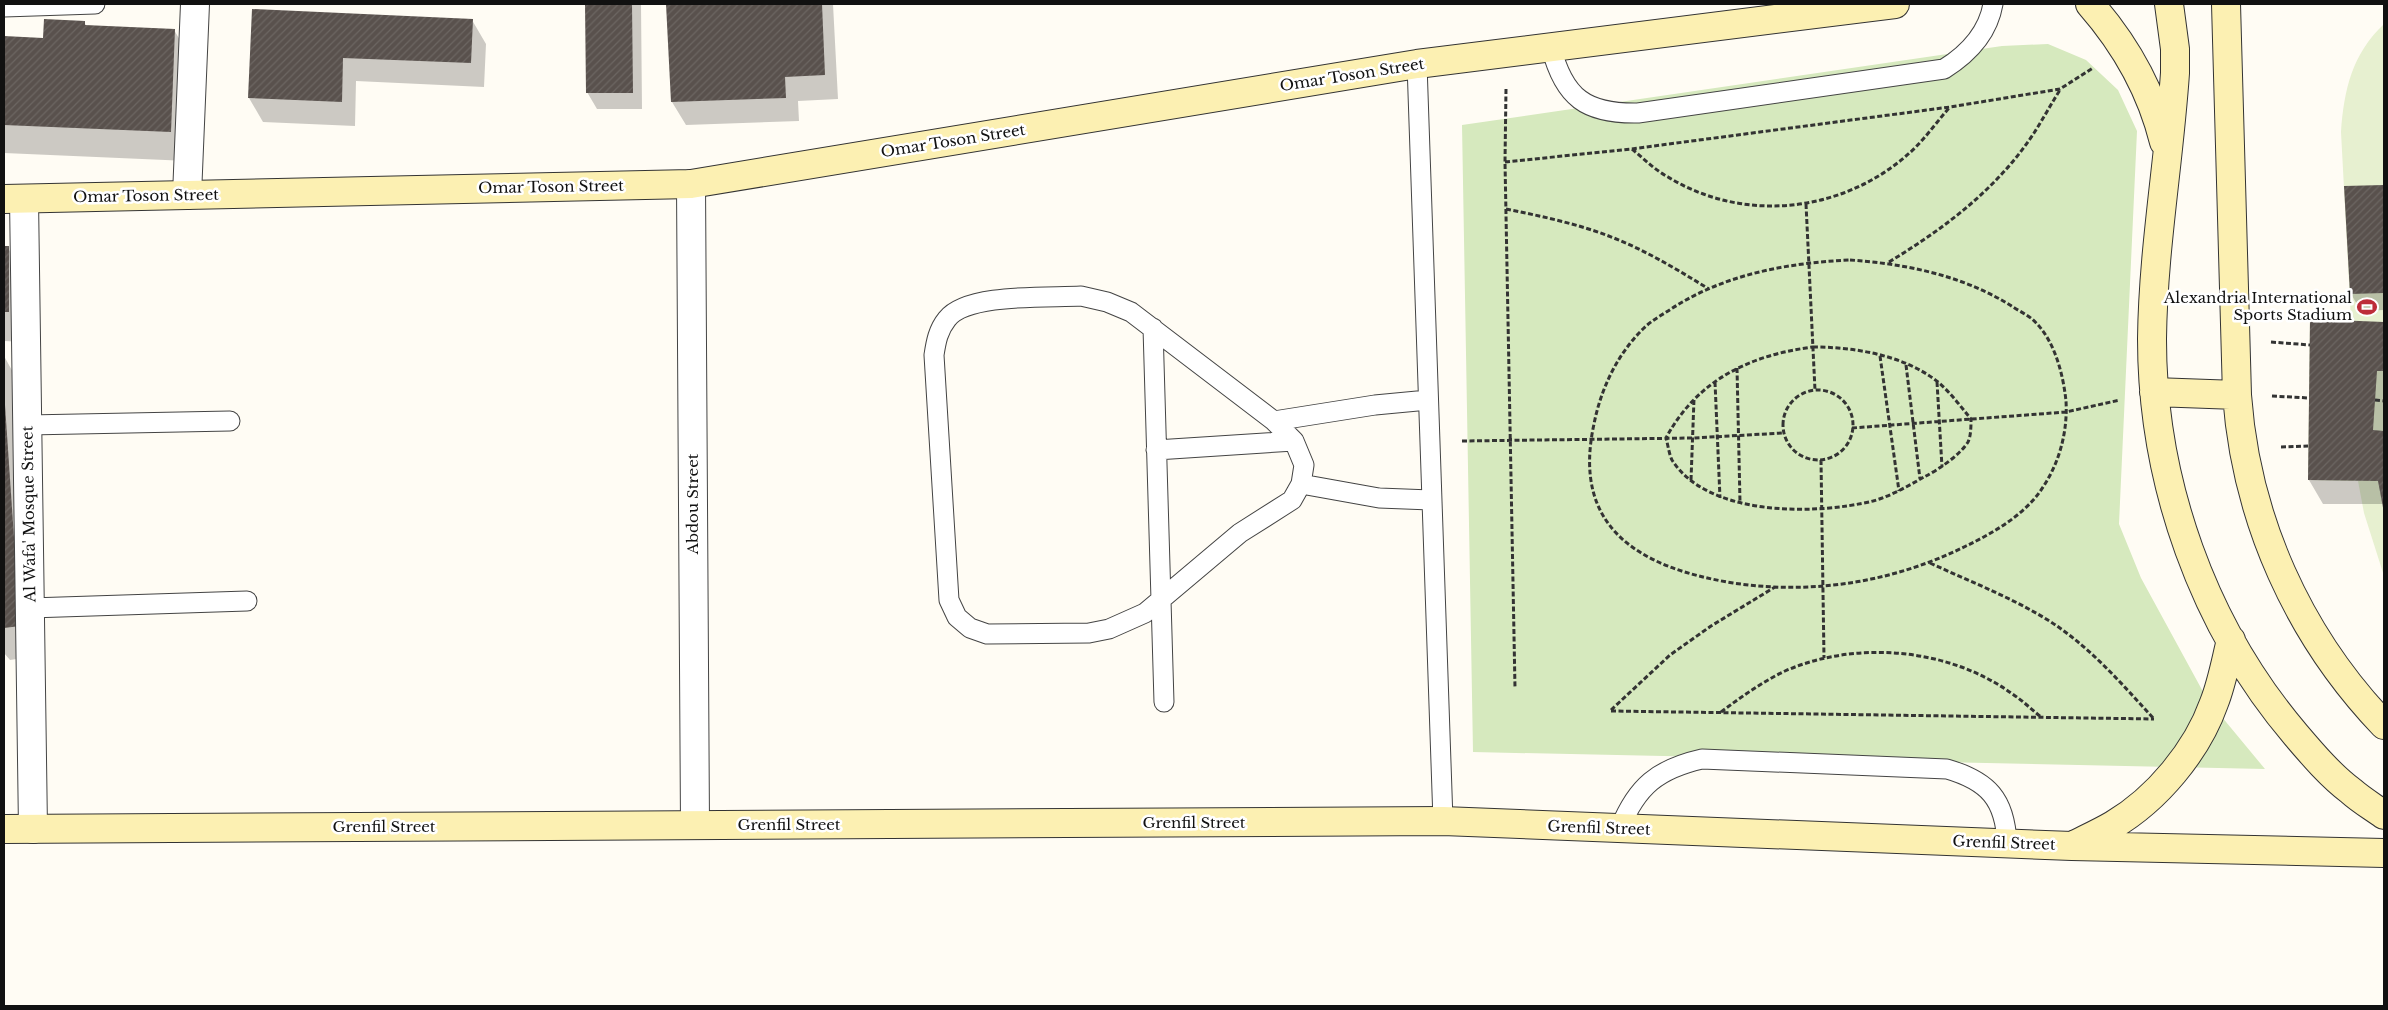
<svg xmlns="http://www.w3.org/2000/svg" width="2388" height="1010" viewBox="0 0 2388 1010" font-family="'Libre Baskerville',serif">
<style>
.green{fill:#d6e9be}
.pitch{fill:#e7f0d0}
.shadow{fill:#0003}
.building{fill:url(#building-hatch)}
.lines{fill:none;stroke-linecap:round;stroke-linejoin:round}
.lane-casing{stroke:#444;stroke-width:21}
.street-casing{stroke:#444;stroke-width:30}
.secondary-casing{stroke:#333;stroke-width:30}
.path{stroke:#333;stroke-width:3;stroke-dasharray:5 2.5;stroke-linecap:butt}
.lane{stroke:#fff;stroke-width:19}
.street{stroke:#fff;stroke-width:28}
.secondary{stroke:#fcf0b2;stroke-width:28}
.labels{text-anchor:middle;stroke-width:5;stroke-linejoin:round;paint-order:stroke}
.street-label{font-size:15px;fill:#111;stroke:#fff}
.poi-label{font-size:15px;fill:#111;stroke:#fff;text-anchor:end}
</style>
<defs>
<pattern id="building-hatch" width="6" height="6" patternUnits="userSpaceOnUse" patternTransform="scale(1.25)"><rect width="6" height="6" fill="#59514d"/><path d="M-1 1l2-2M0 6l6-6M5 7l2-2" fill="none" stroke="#6c6662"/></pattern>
</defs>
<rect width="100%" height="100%" fill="#fffcf4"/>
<path class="green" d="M2048,44L2086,60L2118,90L2137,131L2119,524L2141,578L2207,699L2265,769L1473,752L1462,125L2002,46Z"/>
<path class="pitch" d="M2384,24V576L2364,513L2358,481L2308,480L2310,319L2351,320L2341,132C2344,90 2352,54 2384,24Z"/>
<path class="shadow" d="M587,4H641L642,109H597L587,92Z
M668,4H833L838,99L798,101L799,121L686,125L672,102Z
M253,11L472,20L486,44L484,87L356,81L355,126L263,122L249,98Z
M84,22L87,27L174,30L192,60L188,161L4,153V37L44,39Z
M2384,186V310L2361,311L2351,294L2345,188Z
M4,248H8L25,277V342L4,341Z
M2312,320L2384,323V508L2383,504H2323L2309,480Z
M4,356L19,383L37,656L10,660L4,653Z"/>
<path class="building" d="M585,4H632L633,93H586Z
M666,4H822L825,75L785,77L786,98L671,102Z
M252,9L473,19L471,63L343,58L342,102L248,98Z
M44,19L85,21V25L175,29L171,132L4,125V36L43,38Z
M2384,185V293L2350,294L2344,186Z
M4,246H9V312H4Z
M2310,319L2384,322V371H2377L2373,430L2384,431V513L2378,481L2308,480Z
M4,390L20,626L4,628Z"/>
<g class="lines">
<defs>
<path id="lane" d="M4,7L95,4
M1551,47C1564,98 1586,114 1638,113L1944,69C1968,54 1988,33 1993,4
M1417,64L1443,821
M1081,296L1107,302L1131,312L1274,421L1294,441L1304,465L1301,484L1292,500L1240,533L1145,613L1109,629L1089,633L987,634L970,628L957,617L949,600L934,355C936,342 938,330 947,319C967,293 1048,298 1081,296Z
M1153,328L1164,702
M1274,421L1375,405L1428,400
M28,425L230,421
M1156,450L1294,441
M1301,484L1379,498L1431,500
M30,608L247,601
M1620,828C1637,786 1658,769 1702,759L1947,769C1988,781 2005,799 2007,843"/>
<path id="street" d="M691,184L695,825
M187,195L195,4
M24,199L33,829"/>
<path id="secondary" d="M2090,4C2125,44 2151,89 2164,142
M2169,4L2175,49V73C2169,162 2153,250 2152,339C2152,482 2203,626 2296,735C2313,755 2331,776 2351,791C2361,800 2373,807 2384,815
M2226,4L2237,395C2246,519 2298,635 2384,725
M4,199L691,184L1417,64L1895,4
M2154,392L2237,395
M4,829L1443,821L2072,846L2384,853
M2076,844C2088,838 2101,832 2113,825C2157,799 2197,751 2214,703C2222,683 2226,660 2231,640"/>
</defs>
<use href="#lane" class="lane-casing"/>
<use href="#street" class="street-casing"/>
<use href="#secondary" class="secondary-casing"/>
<path class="path" d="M1506,89L1505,162L1515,688
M1632,149C1644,159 1655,170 1668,177C1743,223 1840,213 1906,156C1922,143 1935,124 1949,108
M1505,162L1631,149L1950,107L2060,89L2093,68
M1806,204L1815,390
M1506,209C1545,217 1584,225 1621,241C1652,254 1681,272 1709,289
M1850,260C1906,264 1961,275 2010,305C2017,310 2026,314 2032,319C2054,338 2063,373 2066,401C2068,436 2057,471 2035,498C2017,519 1991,534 1966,546C1894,582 1813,595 1733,583C1641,568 1571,529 1594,424C1601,388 1618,353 1644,328C1652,320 1662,315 1671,309C1725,274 1787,263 1850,260Z
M1889,262C1945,228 1998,188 2034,133C2043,119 2051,104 2060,90
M2271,342L2310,345
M1813,347C1854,347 1904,355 1938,382C1951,393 1961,407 1971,419C1971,426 1971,436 1968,442C1960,455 1938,470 1924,477C1908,486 1891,496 1873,501C1816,515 1708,517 1672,460C1669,454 1668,445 1666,438C1697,380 1750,355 1813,347Z
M1880,356L1899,491
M1906,365L1920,479
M1737,368L1740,502
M1715,382L1720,498
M1937,382L1942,467
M1783 425a35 35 0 1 1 70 0a35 35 0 1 1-70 0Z
M2272,396L2309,398
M2375,400L2384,401
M1852,428L2066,412L2120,400
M1462,441L1693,438L1783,433
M2281,447L2308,446
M1821,460L1824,658
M1691,480L1694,399
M1930,563C1971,582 2013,598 2051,622C2091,648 2122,684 2154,719
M1611,710L1670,655L1711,626L1775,587
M1611,711L2154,719
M1721,712C1741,697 1762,682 1785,671C1856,640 1948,648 2011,693C2022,700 2031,709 2041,717"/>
<use href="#lane" class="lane"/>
<use href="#street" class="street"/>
<use href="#secondary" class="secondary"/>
</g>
<defs>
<symbol id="stadium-bare" viewBox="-9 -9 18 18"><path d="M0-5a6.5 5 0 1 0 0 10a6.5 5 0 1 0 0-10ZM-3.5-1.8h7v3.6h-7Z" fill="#bd2c39" stroke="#fff" stroke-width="2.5" paint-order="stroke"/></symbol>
</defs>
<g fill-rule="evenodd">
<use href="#stadium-bare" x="2353" y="293" width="28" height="28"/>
</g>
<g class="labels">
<g class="street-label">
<text transform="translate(1352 75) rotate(-9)" y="5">Omar Toson Street</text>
<text transform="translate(953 141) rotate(-9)" y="5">Omar Toson Street</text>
<text transform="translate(551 187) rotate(-1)" y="5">Omar Toson Street</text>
<text transform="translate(146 196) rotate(-1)" y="5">Omar Toson Street</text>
<text transform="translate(693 504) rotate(-90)" y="5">Abdou Street</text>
<text transform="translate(29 514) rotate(-91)" y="5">Al Wafa' Mosque Street</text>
<text x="1194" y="828">Grenfil Street</text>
<text x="789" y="830">Grenfil Street</text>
<text x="384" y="832">Grenfil Street</text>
<text transform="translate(1599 828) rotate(2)" y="5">Grenfil Street</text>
<text transform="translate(2004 843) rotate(2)" y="5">Grenfil Street</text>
</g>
<g class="poi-label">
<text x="2352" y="303">Alexandria International<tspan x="2352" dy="17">Sports Stadium</tspan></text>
</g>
</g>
<rect width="2388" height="1010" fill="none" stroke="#111111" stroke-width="10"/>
</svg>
